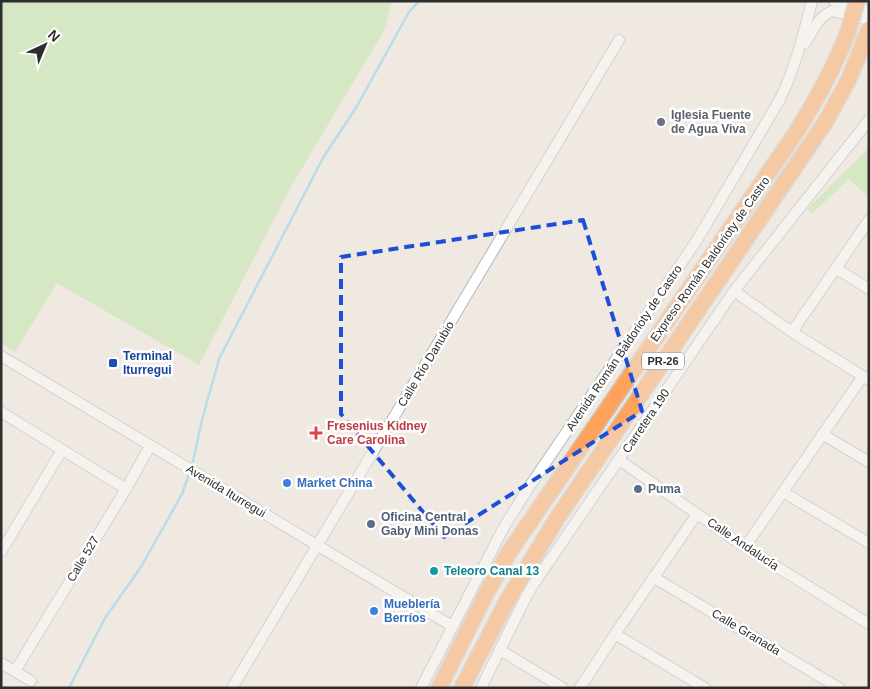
<svg xmlns="http://www.w3.org/2000/svg" width="870" height="689" viewBox="0 0 870 689" font-family="Helvetica,sans-serif">
<style>
.green{fill:#b6e59e}
.lines{fill:none;stroke-linecap:round;stroke-linejoin:round}
.stream{stroke:#75cff0;stroke-width:2.5}
.minor-casing{stroke:#b4b7c1;stroke-width:12}
.highway-casing{stroke:#c9c9c9;stroke-width:18}
.minor{stroke:#fff;stroke-width:10}
.highway{stroke:#ffa35c;stroke-width:15}
.highway-bridge-casing{stroke:#c9c9c9;stroke-width:18;stroke-linecap:butt}
.highway-bridge{stroke:#ffa35c;stroke-width:15}
.marked{fill:none;stroke:#1d4ed8;stroke-width:4;stroke-dasharray:10 6;stroke-linejoin:round}
.worship-dot{fill:#6b7280;stroke:#fff;stroke-width:2}
.transit-dot{fill:#1a4fb4;stroke:#fff;stroke-width:2}
.health-dot{fill:#e0444e;stroke:#fff;stroke-width:2}
.shop-dot{fill:#3f7fe0;stroke:#fff;stroke-width:2}
.service-dot{fill:#5c6f8a;stroke:#fff;stroke-width:2}
.culture-dot{fill:#0f9aa8;stroke:#fff;stroke-width:2}
.labels{text-anchor:middle;stroke-width:5;stroke-linejoin:round;paint-order:stroke}
.shield{fill:#fff;stroke:#6d6d6d;stroke-width:1}
.shield-label{font-size:11px;font-weight:bold;fill:#2e2e2e}
.worship-label{font-size:12px;font-weight:bold;fill:#5b616d;stroke:#fff;text-anchor:start}
.street-label{font-size:12px;fill:#2e2e2e;stroke:#fff}
.transit-label{font-size:12px;font-weight:bold;fill:#164399;stroke:#fff;text-anchor:start}
.health-label{font-size:12px;font-weight:bold;fill:#be3a42;stroke:#fff;text-anchor:start}
.shop-label{font-size:12px;font-weight:bold;fill:#366cbe;stroke:#fff;text-anchor:start}
.service-label{font-size:12px;font-weight:bold;fill:#4e5e75;stroke:#fff;text-anchor:start}
.culture-label{font-size:12px;font-weight:bold;fill:#0d838f;stroke:#fff;text-anchor:start}
</style>
<rect width="100%" height="100%" fill="#efe9e1"/>
<path class="green" d="M1,1H392L385,29L288,192L199,365L57,283L15,352L1,343Z
M869,148V198L849,179L813,213L807,209Z"/>
<g class="lines">
<path class="stream" d="M192,466L202,420L219,359L323,158L357,106L409,12L419,1
M69,688L105,618L141,567L182,494L190,471"/>
<defs>
<path id="minor" d="M834,1L869,11
M805,43C813,31 818,17 832,11L869,20
M837,269L869,289
M734,291L792,332L869,380
M792,332L869,220
M1,356L452,626
M1,412L126,489
M822,434L869,462
M619,460L745,547L869,624
M783,492L869,543
M745,547L863,376
M1,552L62,450
M653,577L839,688
M615,634L705,688
M500,650L563,688
M1,663L31,681
M15,671L126,489L150,446
M232,688L619,40
M421,688L504,527L527,490L697,240L779,101C795,69 803,36 812,1
M481,688L526,597L535,582L734,291L869,120
M580,688L615,634L697,514"/>
<path id="highway" d="M439,688L488,590L508,554L795,134C816,101 834,68 848,32
M462,688L507,601L556,520L826,121L849,79L869,29"/>
</defs>
<use href="#minor" class="minor-casing"/>
<use href="#highway" class="highway-casing"/>
<use href="#minor" class="minor"/>
<use href="#highway" class="highway"/>
<defs>
<path id="highway-bridge" d="M848,32L857,1"/>
</defs>
<use href="#highway-bridge" class="highway-bridge-casing"/>
<use href="#highway-bridge" class="highway-bridge"/>
</g>
<path d="M0 0H870V689H0ZM583,220L642,411L444,537L341,414V257Z" fill="#efe9e1" fill-opacity=".55" fill-rule="evenodd"/>
<path class="marked" d="M583,220L642,411L444,537L341,414V257Z"/>
<circle class="worship-dot" cx="661" cy="122" r="5"/>
<rect class="transit-dot" x="108" y="358" width="10" height="10" rx="2.5"/>
<path class="health-dot" d="M313.5 425.5h5v5h5v5h-5v5h-5v-5h-5v-5h5z"/>
<g class="shop-dot">
<circle cx="287" cy="483" r="5"/>
<circle cx="374" cy="611" r="5"/>
</g>
<g class="service-dot">
<circle cx="638" cy="489" r="5"/>
<circle cx="371" cy="524" r="5"/>
</g>
<circle class="culture-dot" cx="434" cy="571" r="5"/>
<g class="labels">
<rect class="shield" x="642" y="352.5" width="42" height="17" rx="4"/>
<g class="shield-label">
<text x="663" y="365">PR-26</text>
</g>
<g class="worship-label">
<text x="671" y="119">Iglesia Fuente<tspan x="671" dy="14">de Agua Viva</tspan></text>
</g>
<g class="street-label">
<text transform="translate(710 259) rotate(-55)" y="4">Expreso Román Baldorioty de Castro</text>
<text transform="translate(624 348) rotate(-56)" y="4">Avenida Román Baldorioty de Castro</text>
<text transform="translate(426 364) rotate(-59)" y="4">Calle Río Danubio</text>
<text transform="translate(646 421) rotate(-56)" y="4">Carretera 190</text>
<text transform="translate(226 491) rotate(31)" y="4">Avenida Iturregui</text>
<text transform="translate(743 544) rotate(34)" y="4">Calle Andalucía</text>
<text transform="translate(83 559) rotate(-59)" y="4">Calle 527</text>
<text transform="translate(746 632) rotate(31)" y="4">Calle Granada</text>
</g>
<g class="transit-label">
<text x="123" y="360">Terminal<tspan x="123" dy="14">Iturregui</tspan></text>
</g>
<g class="health-label">
<text x="327" y="430">Fresenius Kidney<tspan x="327" dy="14">Care Carolina</tspan></text>
</g>
<g class="shop-label">
<text x="297" y="487">Market China</text>
<text x="384" y="608">Mueblería<tspan x="384" dy="14">Berríos</tspan></text>
</g>
<g class="service-label">
<text x="648" y="493">Puma</text>
<text x="381" y="521">Oficina Central<tspan x="381" dy="14">Gaby Mini Donas</tspan></text>
</g>
<g class="culture-label">
<text x="444" y="575">Teleoro Canal 13</text>
</g>
</g>
<rect width="870" height="689" fill="none" stroke="#2e2e2e" stroke-width="5"/>
<g transform="translate(45 45) rotate(44)" stroke="#ffffff" stroke-width="4" paint-order="stroke">
<path d="M0-4L9 19L0 12L-9 19Z" fill="#2e2e2e"/>
<text y="-8" font-size="14" font-weight="bold" text-anchor="middle" fill="#2e2e2e">N</text>
</g>
</svg>
